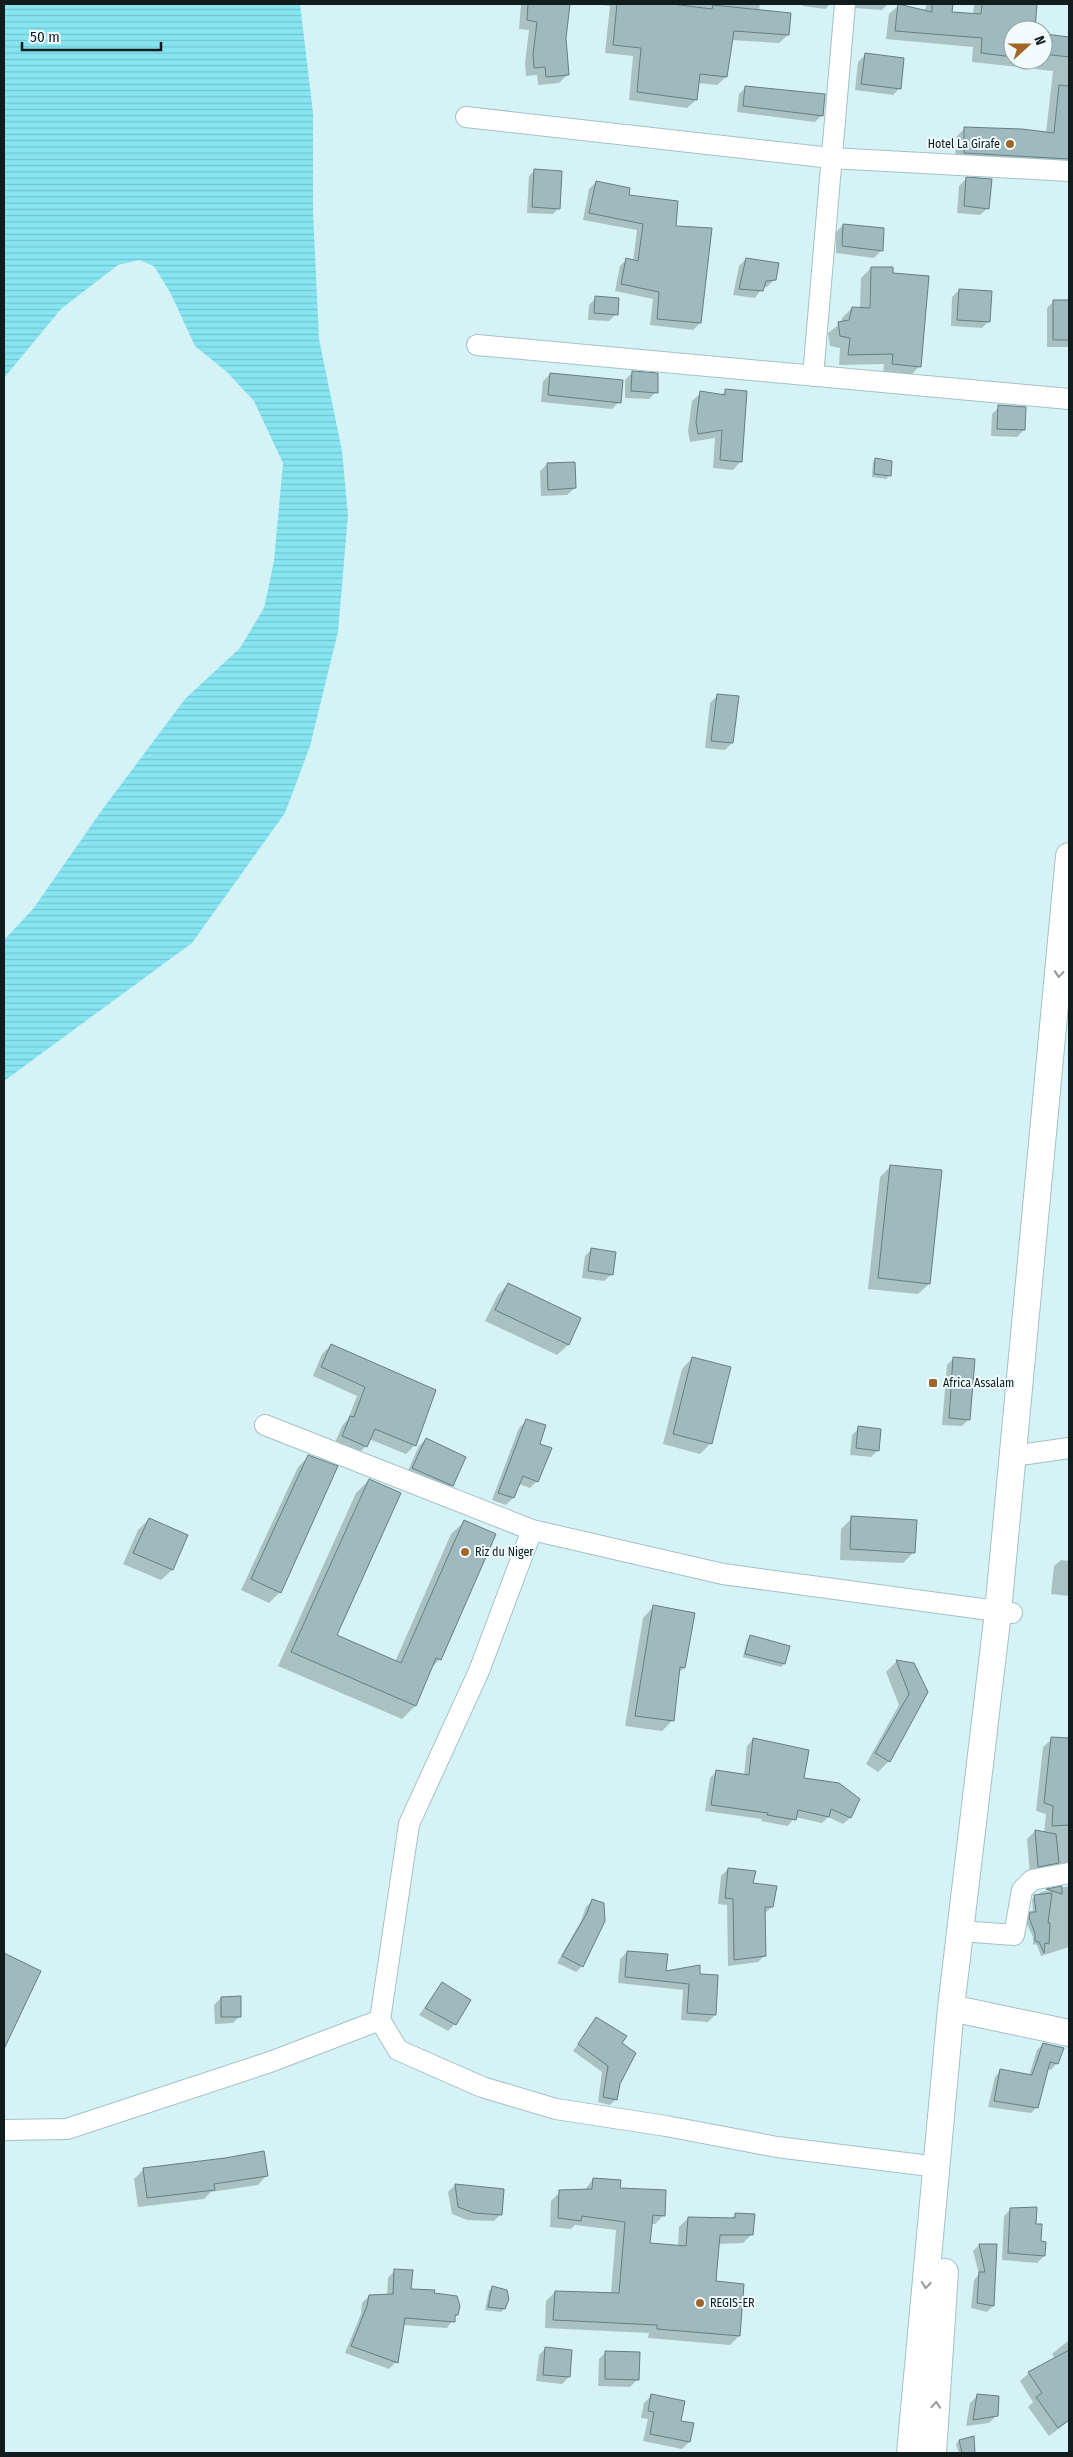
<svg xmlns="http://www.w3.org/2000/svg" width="1073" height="2457" viewBox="0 0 1073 2457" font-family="'Fira Sans Condensed',sans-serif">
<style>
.water{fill:url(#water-rules)}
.shadow{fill:#0003}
.building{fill:#9ebabe;stroke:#647f82}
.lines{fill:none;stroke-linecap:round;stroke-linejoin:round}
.minor-casing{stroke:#a4c1c4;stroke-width:22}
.major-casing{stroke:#a4c1c4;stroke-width:28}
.minor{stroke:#fff;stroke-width:20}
.major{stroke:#fff;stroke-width:26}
.oneway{stroke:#949999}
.poi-dot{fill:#a26628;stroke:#f0fcfd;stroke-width:2}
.labels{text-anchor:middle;stroke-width:4;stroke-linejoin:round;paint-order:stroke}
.poi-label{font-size:12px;fill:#111c1d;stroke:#f0fcfd;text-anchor:start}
</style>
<defs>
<pattern id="water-rules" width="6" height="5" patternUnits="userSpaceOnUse" patternTransform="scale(1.25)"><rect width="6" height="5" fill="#86e5f1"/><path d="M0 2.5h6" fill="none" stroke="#73c4ce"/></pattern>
</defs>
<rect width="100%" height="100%" fill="#d5f2f6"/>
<path class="water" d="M4,4H300L313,113V212L319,339L342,451L348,515L338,632L310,746L285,813L192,943L4,1081V940L33,909L102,810L185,699L240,648L264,608L274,561L283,463L254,401L227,372L195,346L171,294L154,266L139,260L118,265L61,309L4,378Z"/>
<path class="shadow" d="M521,4H570L565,38L568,74L559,83L538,85L537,75L526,76L525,63L529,30L519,29Z
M595,4H760L759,12L788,35L779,43L731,40L726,77L717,85L698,83L696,100L687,108L629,100L633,56L605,53L610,6Z
M803,4H830L825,9L803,6Z
M855,4H888L882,10L855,8Z
M927,4H952L951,13L973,15L974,4H1036L1034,30H1013V60H1043V35L1069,38V174L955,162L956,137L965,128L1046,133L1053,71L972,62L973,47L886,39L889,14L899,5L924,11Z
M865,55L900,88L893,95L855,90L858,62Z
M746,87L822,115L815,122L737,112L739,94Z
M535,170L558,209L553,214L527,213L529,176Z
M966,179L988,208L980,215L957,213L959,186Z
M596,182L628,196L674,227L700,323L693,330L650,325L653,299L615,291L620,266L627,259L633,261L637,230L583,220L589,189Z
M843,225L881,251L874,258L836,253V232Z
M746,259L775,279L767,287H763L755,298L733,295L739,266Z
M871,268L920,366L909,377L883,374L884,364L839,365L840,348L830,346L828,333L841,323L842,318L852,308H860L861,278Z
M959,290L989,321L982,328L951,326L952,297Z
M596,298L616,314L609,321L588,320L589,305Z
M1054,301H1069L1068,347H1047V308Z
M632,373L656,392L649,399L625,398V380Z
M550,374L619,402L612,409L541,402L543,381Z
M726,391L741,461L733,470L713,468L715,438L690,442L688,431L692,401L701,393L721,395Z
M999,407L1024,430L1017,437L991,436L992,414Z
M876,459L889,476L886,479L872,477L873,462Z
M547,464L575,488L567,495L541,496L540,471Z
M717,696L732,743L725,750L705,748L710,703Z
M891,1166L929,1284L918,1294L868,1289L880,1177Z
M592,1249L612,1274L604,1281L582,1278L585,1256Z
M508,1284L580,1318L568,1345L557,1355L485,1321L498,1295Z
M331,1345L415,1445L406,1454L369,1439L366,1446L357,1455L334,1445L342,1426L348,1419L357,1396L313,1376L322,1354Z
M692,1358L711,1443L700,1454L663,1444L682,1369Z
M954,1358L969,1419L962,1426L942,1425L947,1365Z
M526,1421L539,1445L537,1481L530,1488L519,1484L513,1498L506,1505L492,1500L519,1428Z
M859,1428L878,1450L871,1457L850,1455L852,1435Z
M426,1439L452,1485L445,1492L406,1475L419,1446Z
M309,1456L280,1592L269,1603L241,1590L298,1467Z
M369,1480L335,1636L395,1662L451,1534L465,1521L440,1659L431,1668L415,1706L402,1719L278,1666L356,1493Z
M852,1518L914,1552L903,1563L840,1560L841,1529Z
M149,1519L186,1536L172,1570L161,1580L123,1564L138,1530Z
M1061,1560L1069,1561V1596L1051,1594L1054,1566Z
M653,1607L684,1668L678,1673L673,1720L662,1731L625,1726L643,1618Z
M750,1637L784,1664L781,1667L743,1657L747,1640Z
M896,1662L913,1664L927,1692L889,1761L878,1772L866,1764L899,1705L886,1672Z
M753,1739L802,1779L859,1800L850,1818L843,1824L828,1817L822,1823L795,1817L788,1826L761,1821L762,1819L705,1811L710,1778L716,1772L744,1775L747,1746Z
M1052,1739H1069V1874L1030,1875L1027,1839L1035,1831L1044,1833L1046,1814L1036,1811L1043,1747Z
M728,1869L752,1884L772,1907L764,1914L765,1955L758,1962L728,1966L727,1905L718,1904L721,1876Z
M1069,1886V1947L1041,1956L1037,1945L1033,1944V1937L1026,1922L1027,1917L1033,1913L1032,1899L1041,1892Z
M592,1901L582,1966L576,1972L557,1963L581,1921L586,1907Z
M627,1952L665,1973L698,1975L715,2015L708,2022L681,2020L683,1990L618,1983L620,1959Z
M4,1954L40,1972L12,2029L4,2037Z
M442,1984L455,2024L448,2031L419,2015Z
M221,1998L240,2016L233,2023L215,2024L214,2005Z
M596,2019L619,2083L616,2099L610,2105L598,2102L602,2072L573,2051Z
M1043,2044L1057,2063L1051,2070L1047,2069L1037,2107L1031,2113L988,2107L995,2077L1001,2070L1029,2076L1037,2050Z
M144,2169L267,2175L258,2185L211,2192L204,2199L138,2207L134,2179Z
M593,2179L619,2189L664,2215L655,2224H651L649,2244L678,2247L679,2227L688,2218L731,2219L735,2215L752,2234L743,2243L718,2244L715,2283L739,2336L730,2345L648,2338L649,2333L545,2328L546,2301L555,2292L611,2294L616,2230L575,2225L571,2229L550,2227L551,2201L560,2192L584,2191Z
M455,2185L501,2214L494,2221L467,2220L452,2214L448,2192Z
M1011,2209L1035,2225L1040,2242L1045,2243L1044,2256L1037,2263L1002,2260L1004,2216Z
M979,2245L993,2306L987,2312L971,2308L974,2280L979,2274L973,2251Z
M395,2270L410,2290L433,2294L457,2315L447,2328L402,2325L396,2362L389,2369L345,2353L361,2314L362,2303L369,2296H387L388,2278Z
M492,2288L504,2309L501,2312L485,2310L489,2291Z
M1069,2340V2421L1049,2436L1028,2407L1033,2402L1020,2381L1029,2373L1055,2359L1052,2354Z
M546,2348L569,2377L562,2384L536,2381L539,2355Z
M606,2352L637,2380L630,2387L598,2386L599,2359Z
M651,2396L680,2422L689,2442L682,2449L643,2441L648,2419L641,2418L644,2403Z
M977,2396L997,2415L989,2423L966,2426L970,2403Z
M973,2438L974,2453H959L956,2444L959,2441Z"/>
<path class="building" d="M528,4H570L566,38L569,75L546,77L545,67L534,68L533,54L537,22L527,20Z
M617,4H672L712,9L713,5L791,13L789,35L734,31L727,77L700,74L697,100L637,92L641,48L613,45Z
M898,4L932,12V4H953L952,12L981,14L982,4H1037L1035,30H1013V57L981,53L982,38L895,31Z
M1045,34L1069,37V57L1043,54Z
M865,53L904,58L901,89L861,84Z
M1059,85L1069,86V159L964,153V127L1022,129L1054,133Z
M745,86L825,94L823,116L743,106Z
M534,169L562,171L560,209L532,207Z
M966,177L992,179L989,209L964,206Z
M596,181L630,188L629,195L678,201L676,226L712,228L701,323L657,319L659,292L621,284L626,258L638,261L643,224L589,213Z
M843,224L884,228L883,251L842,246Z
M746,258L779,263L776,280L766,281L763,291L739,289Z
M871,267H893V273L929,276L921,367L892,364L893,354L848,355L850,338L840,336L838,322L849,320L852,307L870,308Z
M959,289L992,291L990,322L957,320Z
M595,296L619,298L618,315L594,313Z
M1053,300H1069V340H1053Z
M632,371L658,373V393L631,391Z
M550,373L623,380L621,403L548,395Z
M725,389L747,391L742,462L720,460L722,430L698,434L696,422L700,391L725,395Z
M998,405L1026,407L1025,430L997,429Z
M875,458L892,461L891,476L874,474Z
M575,462L576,488L548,490L547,463Z
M717,694L739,696L733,743L711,741Z
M890,1165L942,1170L930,1284L878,1278Z
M591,1248L616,1252L613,1275L588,1271Z
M508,1283L581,1318L569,1345L495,1310Z
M331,1344L436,1390L416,1446L375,1429L367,1447L342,1436L350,1416L354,1417L365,1387L321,1367Z
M692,1357L731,1367L712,1444L673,1434Z
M953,1357L975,1359L970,1420L949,1418Z
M526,1419L546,1425L540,1444L552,1448L538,1482L523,1476L514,1498L498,1493Z
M858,1426L881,1429L879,1451L856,1448Z
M426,1438L466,1457L453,1486L412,1468Z
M308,1455L338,1466L281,1593L251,1579Z
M369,1479L401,1493L337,1635L401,1663L464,1520L496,1534L441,1660L436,1658L416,1706L291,1652Z
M851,1516L917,1520L915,1553L850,1549Z
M149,1518L188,1535L173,1570L133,1553Z
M653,1605L695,1613L685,1668L680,1667L674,1721L635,1716Z
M750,1635L790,1646L785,1664L745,1654Z
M896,1660L914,1663L928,1692L890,1762L875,1753L909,1694Z
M1051,1737L1069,1738V1825L1052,1826L1053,1806L1044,1803Z
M753,1738L809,1750L804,1778L839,1783L860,1799L851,1818L831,1809L829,1817L798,1810L796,1820L767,1815L768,1813L711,1805L716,1770L749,1775Z
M1035,1830L1056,1834L1059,1863L1038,1867Z
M728,1868L756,1871L753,1883L777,1886L773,1907H765L766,1956L734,1960L733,1899L725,1898Z
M1062,1886V1894L1046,1889Z
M1052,1893L1048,1923H1050L1049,1944L1045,1943L1044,1953L1039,1942L1035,1941V1933L1029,1918L1030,1912H1036L1034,1895Z
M592,1899L604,1903L605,1921L583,1967L562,1956L587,1913Z
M627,1951L668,1954L666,1971L700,1965V1974L718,1975L716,2015L687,2013L689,1984L625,1977Z
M4,1953L41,1971L4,2049Z
M442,1982L471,2000L456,2025L425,2008Z
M241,1996V2017H221V1997Z
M596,2017L627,2036L622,2043L636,2053L620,2084L617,2100L603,2097L608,2066L578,2044Z
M1043,2043L1064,2048L1058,2064L1050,2062L1038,2108L994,2101L1000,2069L1032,2075Z
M264,2151L268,2176L214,2184L215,2190L147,2198L143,2168L225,2158Z
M593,2178L621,2180L620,2188L666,2190L665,2216L653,2215L650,2243L686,2246L688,2217L735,2218V2213L755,2214L753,2235H720L716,2281L744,2284L740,2336L657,2329V2325L553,2320L555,2291L619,2293L625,2222L582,2216L581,2221L558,2218L559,2190L592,2189Z
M455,2184L504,2189L502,2215L474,2213L458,2207Z
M1037,2207L1036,2224H1042L1041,2241L1046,2242L1045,2256L1008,2253L1010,2208Z
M979,2244H997L994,2306L977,2303L979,2272H985Z
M394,2269L413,2270L411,2289L435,2290L434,2293L457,2296L460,2306L458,2315H455V2322L405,2318L398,2363L351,2346L367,2306L369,2295L393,2294Z
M492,2286L507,2290L509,2299L505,2309L488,2307Z
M545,2347L572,2350L570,2377L543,2375Z
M1069,2350V2420L1058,2428L1036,2397L1042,2393L1028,2372Z
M605,2351L640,2352L639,2380L605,2379Z
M651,2394L685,2401L681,2421L694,2423L690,2442L650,2434L654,2412L648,2411Z
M977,2394L999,2396L998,2416L973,2420Z
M974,2436L975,2453H962L959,2440Z"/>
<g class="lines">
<defs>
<path id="minor" d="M466,117L831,158L1069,171
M477,345L1069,399
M813,376L845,4
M265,1425L532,1530L723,1574L1012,1613
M1013,1453L1027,1454L1069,1448
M974,1932L1014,1935L1022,1890L1032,1880L1069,1873
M380,2020L398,2050L482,2087L556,2109L666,2126L777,2147L938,2167
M4,2130L67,2129L270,2062L380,2020L409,1824L479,1671L532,1530"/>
<path id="major" d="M951,2008L1069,2033
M910,2453L951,2008L998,1612L1069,856
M933,2453L945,2272"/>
</defs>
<use href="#minor" class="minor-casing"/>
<use href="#major" class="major-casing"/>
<use href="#minor" class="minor"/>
<use href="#major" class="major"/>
</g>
<defs><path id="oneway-chevron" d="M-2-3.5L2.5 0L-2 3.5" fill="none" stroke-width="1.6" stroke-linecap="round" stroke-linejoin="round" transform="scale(1.25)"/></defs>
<g class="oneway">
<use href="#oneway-chevron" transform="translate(1059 974) rotate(95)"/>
<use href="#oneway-chevron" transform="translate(926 2285) rotate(96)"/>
<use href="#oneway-chevron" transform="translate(936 2405) rotate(-86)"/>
</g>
<g class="poi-dot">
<circle cx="1010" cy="144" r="5"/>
<rect x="928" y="1378" width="10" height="10" rx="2.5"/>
<circle cx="465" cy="1552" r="5"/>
<circle cx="700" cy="2303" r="5"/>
</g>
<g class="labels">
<g class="poi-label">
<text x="1000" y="148" text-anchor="end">Hotel La Girafe</text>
<text x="943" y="1387">Africa Assalam</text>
<text x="475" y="1556">Riz du Niger</text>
<text x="710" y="2307">REGIS-ER</text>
</g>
</g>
<rect width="1073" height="2457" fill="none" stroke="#111c1d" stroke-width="10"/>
<g transform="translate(1028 45) rotate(69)"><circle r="24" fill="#f0fcfd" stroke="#97a2a3"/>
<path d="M0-4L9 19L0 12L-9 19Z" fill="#a26628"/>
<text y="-8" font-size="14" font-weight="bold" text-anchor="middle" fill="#111c1d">N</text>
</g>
<path d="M22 42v8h139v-8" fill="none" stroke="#111c1d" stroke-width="2.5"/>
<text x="30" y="42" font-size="15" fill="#111c1d" stroke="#f0fcfd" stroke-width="4" paint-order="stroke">50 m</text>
</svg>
